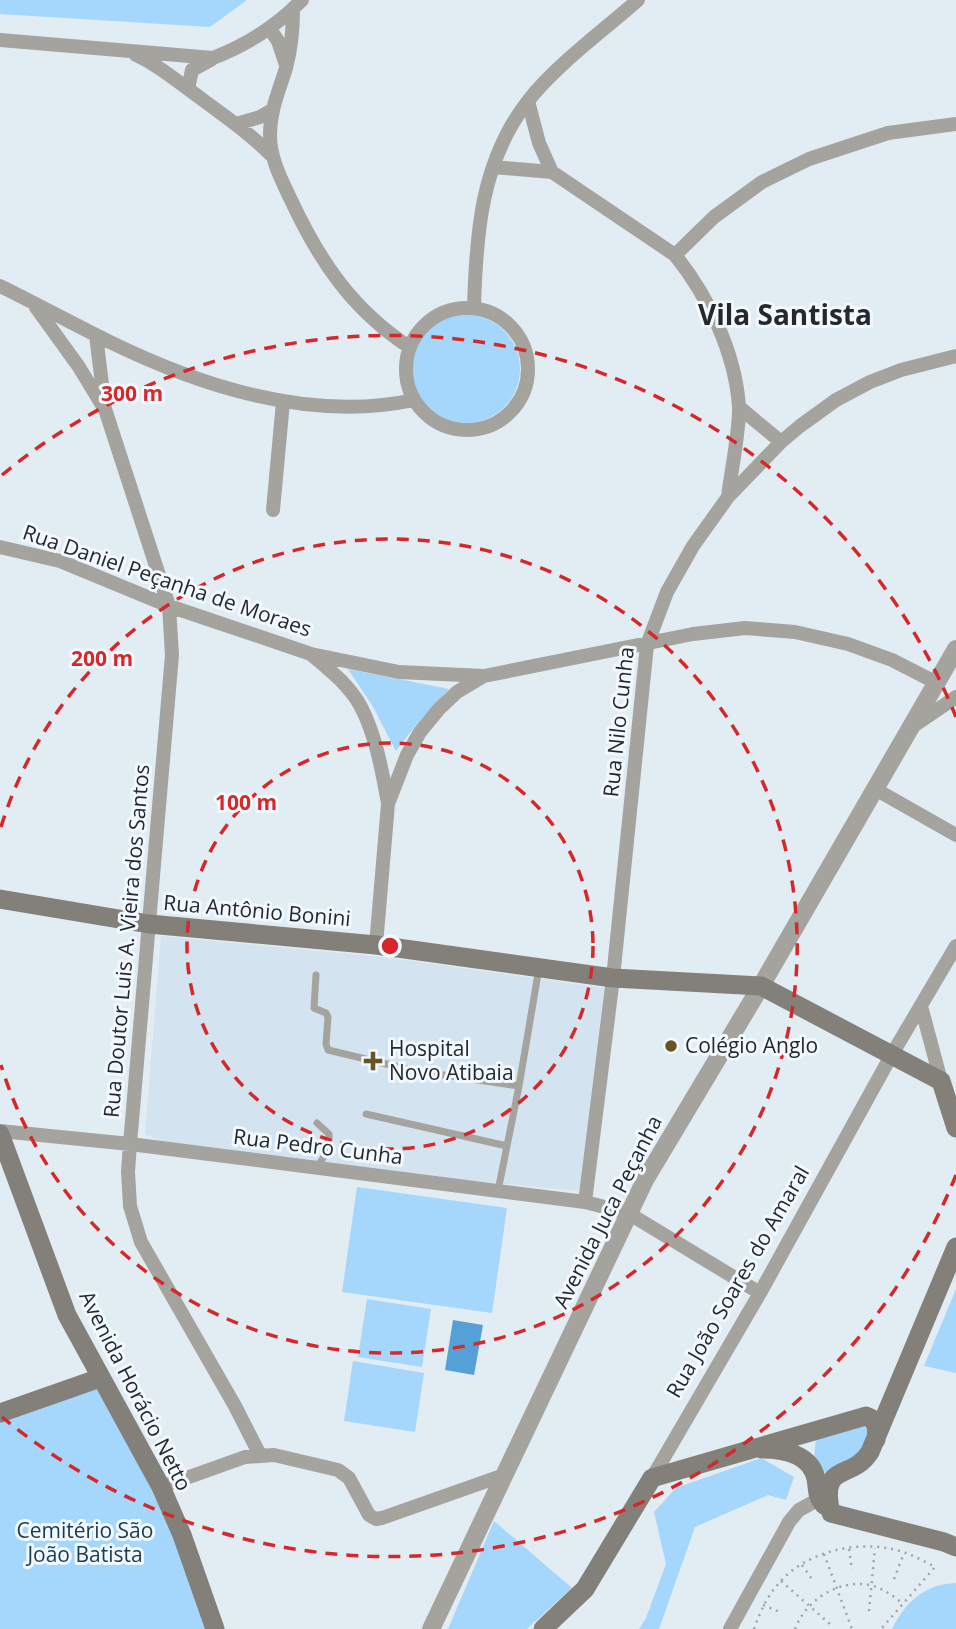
<svg xmlns="http://www.w3.org/2000/svg" width="956" height="1629" viewBox="0 0 956 1629" font-family="'Open Sans',sans-serif">
<style>
.built{fill:#d3e3f0}
.green{fill:#a5d6fb}
.water{fill:#55a1d7}
.lines{fill:none;stroke-linecap:round;stroke-linejoin:round}
.path{stroke:#9da5aa;stroke-width:2.5;stroke-dasharray:2 5;stroke-linecap:butt}
.service{stroke:#a5a39e;stroke-width:7}
.minor{stroke:#a5a39e;stroke-width:14}
.tertiary{stroke:#a5a39e;stroke-width:18}
.secondary{stroke:#83807a;stroke-width:19}
.ring{fill:none;stroke:#d62828;stroke-width:3.5;stroke-dasharray:12 9}
.poi-dot{fill:#6a5323;stroke:#f1f9ff;stroke-width:2.5}
.labels{text-anchor:middle;stroke-width:6;stroke-linejoin:round;paint-order:stroke}
.street-label{font-size:21px;fill:#25292c;stroke:#f1f9ff}
.poi-label{font-size:21px;fill:#25292c;stroke:#f1f9ff;text-anchor:start}
.park-label{font-size:21px;fill:#193a51;stroke:#f1f9ff}
.district-label{font-size:28px;font-weight:bold;fill:#25292c;stroke:#f1f9ff}
.centre{fill:#d62828;stroke:#f1f9ff;stroke-width:3.5}
.ring-label{font-size:21px;text-anchor:middle;font-weight:bold;fill:#d62828;stroke:#f1f9ff;stroke-width:6;stroke-linejoin:round;paint-order:stroke}
</style>
<rect width="100%" height="100%" fill="#e2ecf3"/>
<path class="built" d="M161,936L383,957L604,988L579,1191L358,1170L163,1142L145,1134Z"/>
<path class="green" d="M0,0H247L210,27L0,14Z
M412 369a54 54 0 1 1 108 0a54 54 0 1 1-108 0Z
M348,669L449,689L416,725L396,751L372,705Z
M357,1187L507,1208L492,1313L342,1292Z
M956,1289V1373L924,1366Z
M367,1299L431,1309L422,1367L358,1357Z
M353,1361L424,1373L415,1432L344,1421Z
M96,1388L154,1488L175,1537L206,1629H0V1421Z
M867,1419L870,1451L828,1474L819,1472L814,1458L816,1438Z
M761,1458L794,1477L786,1500L768,1495L695,1527L659,1629H639L646,1618L666,1564L654,1512L676,1488Z
M494,1521L572,1588L527,1629H448Z
M956,1583V1629H892C906,1602 924,1584 956,1583Z"/>
<path class="water" d="M453,1320L483,1325L474,1375L445,1370Z"/>
<g class="lines">
<path class="path" d="M849,1549L852,1570
M824,1554L852,1629
M802,1565L814,1582
M894,1579L904,1553
M781,1581L830,1624
M763,1605L782,1613
M869,1611L875,1548
M754,1629C760,1612 767,1596 780,1582C809,1549 865,1538 906,1553C916,1557 926,1562 935,1567L881,1629
M795,1629C806,1600 838,1579 870,1585C883,1588 893,1596 903,1604"/>
<path class="service" d="M316,975L314,1008L326,1013L328,1017L326,1044L328,1050L416,1071L519,1086
M366,1114L507,1146
M317,1123L329,1134C330,1148 325,1156 317,1167
M498,1191L519,1086L539,968"/>
<path class="minor" d="M293,10C293,29 291,49 286,68C279,91 270,110 270,135C270,158 281,179 291,200C320,262 352,309 409,347
M270,29L278,41L286,65
M0,40L213,58C248,44 275,27 302,0
M136,55C160,66 178,82 199,97C224,116 250,133 271,155
M188,89L192,70L212,59
M528,101L539,143L552,172
M236,124L260,117L272,110
M493,167L552,172L675,255C708,296 735,352 739,406C740,430 731,471 728,497
M675,255L714,217L762,182L809,159L888,133L956,124
M0,286C37,304 73,324 110,342C202,387 311,422 414,400
M35,306L79,367L102,405
M474,308C476,234 481,161 528,101C555,66 604,30 638,0
M406 369a61 61 0 1 1 122 0a61 61 0 1 1-122 0Z
M96,335L105,409L169,606L172,655L130,1144L128,1172L130,1206L141,1242L235,1406L260,1455
M739,407L781,442
M273,510L283,402
M0,547L60,561L169,606L311,654L399,672L484,676L693,634L745,628L795,632L848,644L892,660L935,682
M312,655C330,670 350,686 361,707C376,736 382,771 388,803
M912,727L956,697
M875,789L956,835
M376,945L388,804L407,755L420,732L439,709L457,692L482,677
M921,1006L941,1081
M0,1131L130,1144L585,1202L628,1213L760,1293
M585,1202L613,978L647,645L667,592L693,546L728,497L781,442L800,426L836,400L870,382L901,370L956,356
M652,1478L760,1293L891,1056L956,946
M161,1487L245,1457L274,1455L338,1470L349,1478L369,1515L376,1519L382,1518L504,1475
M730,1629L789,1522L799,1510L819,1499"/>
<path class="tertiary" d="M431,1629L645,1180L761,986L956,649"/>
<path class="secondary" d="M0,899L149,924L376,945L613,978L761,986L941,1081L956,1128
M0,1134L67,1315L161,1487L182,1535L215,1629
M0,1413L100,1378
M762,1449C783,1449 811,1454 816,1479C818,1489 816,1496 824,1505
M831,1513C819,1461 852,1481 870,1452L956,1247
M831,1513L944,1542L956,1547
M543,1629L585,1589L652,1478L866,1416C878,1420 877,1429 876,1440"/>
</g>
<g class="ring">
<circle cx="390" cy="946" r="203"/>
<path d="M1 827A407 407 0 1 1 1 1065"/>
<path d="M956 1175A610 610 0 0 1 2 1417M2 475A610 610 0 0 1 956 717"/>
</g>
<g class="poi-dot">
<circle cx="671" cy="1046" r="7"/>
<path d="M369.5 1050.5h7v7h7v7h-7v7h-7v-7h-7v-7h7z"/>
</g>
<g class="labels">
<g class="street-label">
<text transform="translate(167 581) rotate(19)" y="7">Rua Daniel Peçanha de Moraes</text>
<text transform="translate(619 722) rotate(-84)" y="7">Rua Nilo Cunha</text>
<text transform="translate(257 911) rotate(5)" y="7">Rua Antônio Bonini</text>
<text transform="translate(127 941) rotate(-85)" y="7">Rua Doutor Luis A. Vieira dos Santos</text>
<text transform="translate(318 1147) rotate(7)" y="7">Rua Pedro Cunha</text>
<text transform="translate(608 1212) rotate(-63)" y="7">Avenida Juca Peçanha</text>
<text transform="translate(738 1282) rotate(-60)" y="7">Rua João Soares do Amaral</text>
<text transform="translate(135 1391) rotate(63)" y="7">Avenida Horácio Netto</text>
</g>
<g class="poi-label">
<text x="685" y="1053">Colégio Anglo</text>
<text x="389" y="1056">Hospital<tspan x="389" dy="24">Novo Atibaia</tspan></text>
</g>
<g class="park-label">
<text x="85" y="1538">Cemitério São<tspan x="85" dy="24">João Batista</tspan></text>
</g>
<g class="district-label">
<text x="785" y="325">Vila Santista</text>
</g>
</g>
<circle cx="390" cy="946" r="10" class="centre"/>
<g class="ring-label">
<text x="132" y="401">300 m</text>
<text x="102" y="666">200 m</text>
<text x="246" y="810">100 m</text>
</g>
</svg>
